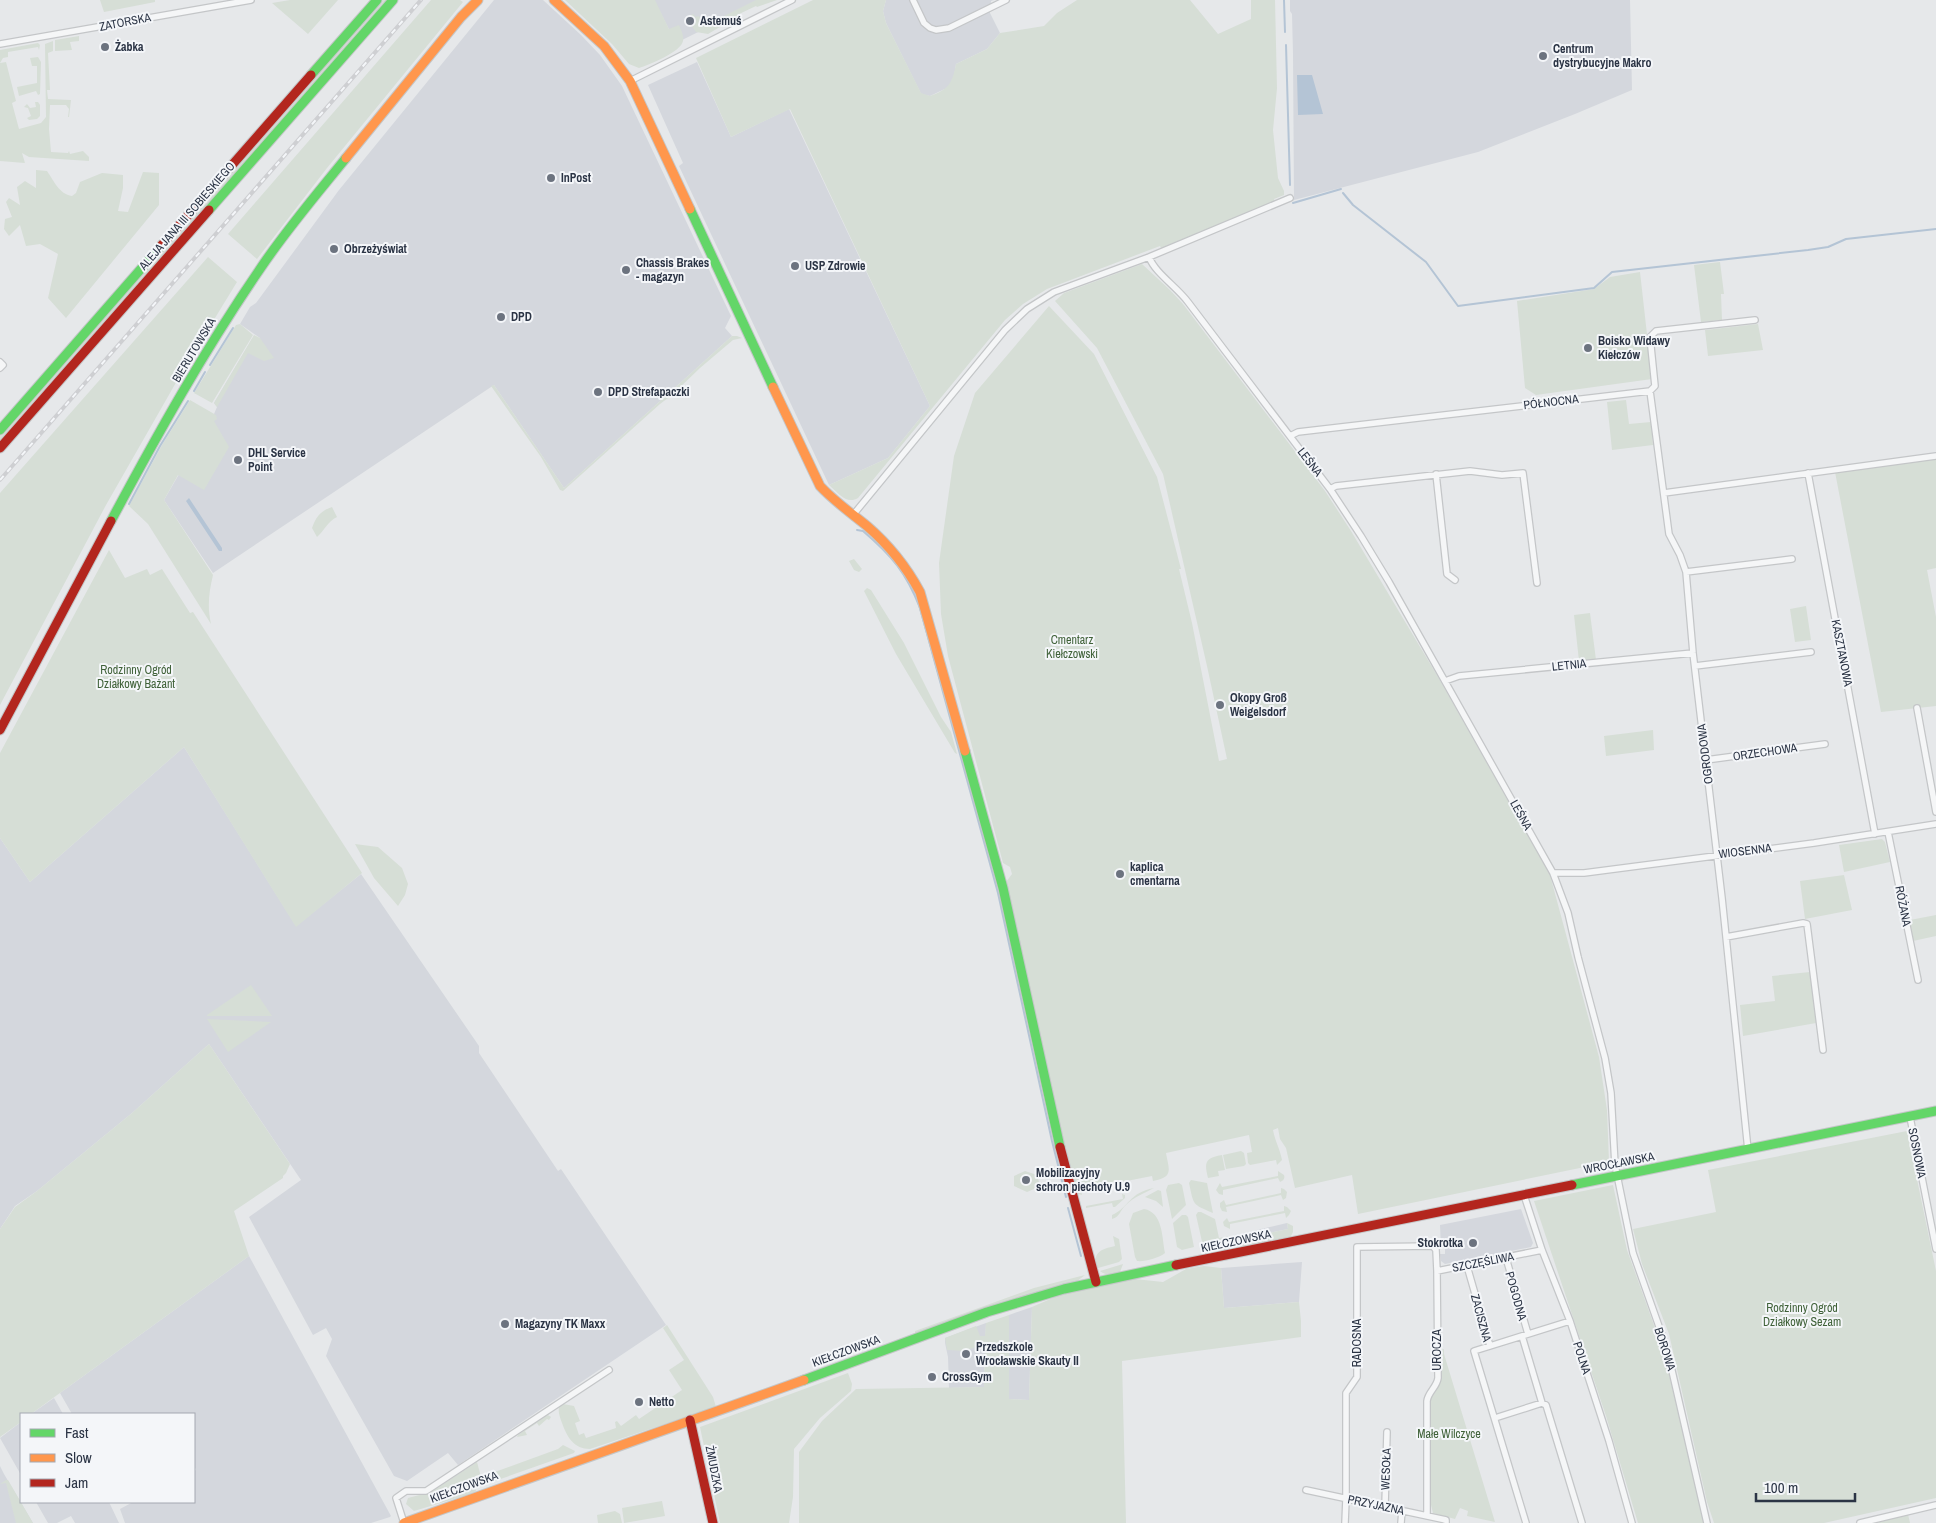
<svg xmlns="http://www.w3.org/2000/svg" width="1936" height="1523" viewBox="0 0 1936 1523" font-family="'Archivo Narrow',sans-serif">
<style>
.built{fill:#d4d7dd}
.green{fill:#d6ded6}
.water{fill:#b4c4d5}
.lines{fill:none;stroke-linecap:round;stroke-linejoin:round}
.stream{stroke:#b4c4d5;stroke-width:2}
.street-casing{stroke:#c4c6c8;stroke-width:8}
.fast-casing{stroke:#c4c6c8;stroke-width:11}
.slow-casing{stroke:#c4c6c8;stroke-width:11}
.jam-casing{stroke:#c4c6c8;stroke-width:11}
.street{stroke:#f5f6f7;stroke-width:5.5}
.fast{stroke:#63d668;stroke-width:9}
.slow{stroke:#ff974d;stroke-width:9}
.jam{stroke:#b3261e;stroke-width:9}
.rail-casing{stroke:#cecfd2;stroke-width:4}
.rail{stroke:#f4f6f9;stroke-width:2;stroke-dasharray:5.5;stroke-linecap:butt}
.poi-dot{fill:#6c737f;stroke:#f4f6f9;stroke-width:2}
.labels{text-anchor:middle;stroke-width:4;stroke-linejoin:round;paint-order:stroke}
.poi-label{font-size:12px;font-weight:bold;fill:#2b3445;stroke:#f4f6f9;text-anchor:start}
.street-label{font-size:12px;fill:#2b3445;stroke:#f4f6f9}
.park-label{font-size:12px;fill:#3f6138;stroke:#f4f6f9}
</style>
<rect width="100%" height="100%" fill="#e6e8ea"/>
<path class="built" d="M494,0H543L581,35L600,55L622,86L731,316L725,328L732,336L564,488L494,385L213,573L164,500L214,414L217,407L214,403L252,339L260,338L240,324L250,307L256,303L339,190Z
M654,0H763L676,43Z
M886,0H994L991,1L990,13L1000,33L987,49L956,64L954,77L949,87L930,96L921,94L886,23L883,11Z
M1290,0H1630L1632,90L1575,114L1478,152L1294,200L1293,54L1292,14L1290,11Z
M697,62L731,137L789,109L930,406L888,458L829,485L679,166L683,163L648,85Z
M184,747L296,926L361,874L479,1046V1053L558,1171L561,1169L666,1325L458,1465L448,1453L407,1481L394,1476L326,1356L332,1339L326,1328L313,1335L249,1217L301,1180L209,1044L132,1113L37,1191L15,1206L0,1229V838L30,882Z
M1521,1209L1533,1243L1531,1247L1445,1264L1441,1261L1440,1254H1445V1248L1441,1247L1440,1225Z
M1287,1223L1288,1229L1232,1241L1231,1236Z
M249,1256L391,1516L390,1517L371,1523H125L120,1509L133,1502H194V1471L196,1470L194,1465V1414H72L60,1393Z
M1302,1262L1299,1302L1224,1308L1221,1268Z
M1032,1307L1029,1400L1009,1399V1315Z
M986,1323L984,1387L949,1388L948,1357L945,1343V1338Z
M54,1398L63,1414H31Z
M21,1422V1475L0,1438Z
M0,1466L4,1474L33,1523H0Z
M36,1502H109L119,1523H75L71,1516L57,1523H48Z"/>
<path class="green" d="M100,0H155V2L104,12Z
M290,0H338L308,34L272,3Z
M383,0H387L0,441V436Z
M431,0H460L463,2L327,168L257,259L228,234Z
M565,0H655L669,29L679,25C681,30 684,35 683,41C681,52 649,65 639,68L629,64L612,44Z
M756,0H777L757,7L756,6L737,15V17L708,34L696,32L688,21L689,16L693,14L696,17L698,16L707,22L714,21Z
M813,0H886L883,11L886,23L921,93L930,96C949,89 952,84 956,64L987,49L1000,33L1044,26L1057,13L1077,0H1190L1218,34L1251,19V0H1275L1277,88L1273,130L1278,178L1284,191V195L1274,199L1275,201L1161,248L1160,246L1047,289L1023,304L1005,320L858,498C847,505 838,493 829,485L888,458L930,406L790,109L731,137L696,58Z
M79,36V41L70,42L72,50L55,51V40Z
M53,41V51L48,53L50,90H47L48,99L71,100L69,117H68L69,109L66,105H50L49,129L51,152L68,153L69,151L70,154L83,151L89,157V161L29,157L22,153L25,163L0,161V50L38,43L40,45L39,50L38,47L8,52V57L3,58L0,63L6,62L16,101L12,103L19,129L41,123L46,117L45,44Z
M38,57L41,62L40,94L38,95L36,91L19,96L17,87L37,83V66H32L30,58Z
M35,102H38L40,105V116L37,119L29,120L27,118L31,116L28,108L24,107L27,104L30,108L36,107Z
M36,170L47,171C54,181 59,194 72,196L76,193L80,182L102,173L123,175V188L118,211L128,212L143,172L159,173V205L66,318L48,298L58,254L40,244L26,246L20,225L9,236L4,229L5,219L12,217L6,202L9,198L20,205L17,187L25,181L36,188Z
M208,257L237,282L182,372L106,505L0,705V493Z
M1720,262L1724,294H1721L1722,320L1701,322L1694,265Z
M1142,264L1170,290L1183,304L1325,491L1351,531L1438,677L1550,875L1599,1057L1607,1110L1609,1162L1358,1214L1352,1175L1295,1188L1286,1148L1280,1139L1278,1128L1273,1130C1275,1141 1280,1149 1282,1160L1277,1165L1276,1160L1250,1165L1248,1163L1247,1153L1252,1152L1249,1135L1166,1153C1169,1170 1174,1177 1153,1181L1152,1176L1081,1190L1082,1195L1075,1193L1006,882L1012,874L1010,867L1003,863L948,656L941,614L939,563L954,456L975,393L1049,306L1094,354L1157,477L1181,569H1179L1192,623L1219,761L1227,759L1207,666L1163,474L1097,348L1055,301L1064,293Z
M1640,272L1652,379L1536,395L1525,388L1517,301L1594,289L1610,277Z
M240,324L253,335L212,403L194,393L236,325Z
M1758,324L1763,350L1708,356L1705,330Z
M254,335L260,338L274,358L264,361L248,353L217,407L214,403Z
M732,336H737L742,338L733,340L700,368L672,395L660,404L563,491L560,490L541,457L491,386L494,385L564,488Z
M190,400L216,415L217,419L214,421L229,447L204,490L178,475L164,500L213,575C209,592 207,606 211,624L148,524L129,506L162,445Z
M1626,400L1629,424L1651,422L1653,445L1612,450L1607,402Z
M1936,458V568L1927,570L1936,617V706L1881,712L1835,472Z
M332,507L337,517C328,521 324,531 317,537L312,528C316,517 320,511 332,507Z
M109,550L125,578L147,569L150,575L162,569L190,613L193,612L362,873L296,927L184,747L30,882L0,838V753Z
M854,559L862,569L859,572L854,570L849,561Z
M867,588L871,590L904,643L941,717L951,732L957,754L955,753L896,654L864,591Z
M1806,606L1811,640L1795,642L1790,609Z
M1590,613L1596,660L1579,661L1574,615Z
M1653,730L1654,750L1606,756L1604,736Z
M1882,839L1885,842L1890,862L1844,872L1839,845Z
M355,844L378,847L402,868L408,884L405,895L398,906L374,878Z
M1844,875L1852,910L1805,919L1800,881Z
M1936,915V936L1913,941L1910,920Z
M1810,972L1816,1023L1743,1036L1740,1005L1775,1001L1772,976Z
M251,985L272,1016H207V1015Z
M207,1019L271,1022L228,1052Z
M209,1044L290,1164L286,1173L283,1176V1178L234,1211L249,1256L31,1414H21V1422L0,1437V1229L15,1207L37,1191L132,1113Z
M1907,1131L1936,1271V1498L1824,1523H1714L1707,1502L1669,1334L1642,1264L1633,1229L1716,1212L1708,1170Z
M1241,1151L1244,1153L1246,1164L1244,1166L1226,1169L1223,1155Z
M1222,1155L1225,1170L1218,1171L1219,1176L1208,1178C1204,1162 1205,1158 1222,1155Z
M1025,1171L1037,1175L1039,1182L1034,1189L1027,1192L1014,1186V1176Z
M1278,1171L1284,1175C1285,1178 1284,1181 1280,1182L1278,1178L1223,1190V1195L1219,1194L1216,1190L1220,1183L1222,1187L1278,1176Z
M1191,1180L1207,1183L1213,1213C1192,1204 1194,1206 1189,1183Z
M1179,1183L1182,1185L1186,1205L1172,1219L1166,1190L1168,1185Z
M1613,1185L1627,1250L1664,1353L1704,1523H1638L1606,1416L1534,1201Z
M1154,1188C1145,1193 1133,1197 1126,1205C1120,1210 1120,1217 1112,1219V1215C1130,1207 1128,1193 1154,1188Z
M1281,1188L1284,1189L1287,1192L1286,1198L1283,1200L1281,1195L1226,1207L1227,1212L1222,1211L1220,1207V1203L1224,1200L1226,1205L1281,1193Z
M1158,1190L1161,1191L1163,1207L1156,1201L1145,1197Z
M1122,1194L1125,1195V1198L1115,1207H1113L1112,1203L1086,1208V1206L1123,1199Z
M1284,1206L1287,1207L1291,1211L1289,1215L1286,1218L1285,1213L1230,1224V1229L1224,1226L1223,1222L1227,1218L1229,1222L1284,1211Z
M1144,1209C1163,1212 1162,1238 1165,1253C1159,1258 1144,1262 1137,1261L1135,1257L1129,1224L1133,1213Z
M1198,1212H1201L1215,1219L1219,1238L1231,1236L1232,1241L1288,1229L1287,1223L1293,1226V1232L1290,1238L1205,1255L1196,1215Z
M1182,1215H1186L1188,1217L1194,1247L1182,1250L1177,1247L1173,1223Z
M1113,1236L1119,1239L1122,1259L1119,1262L1098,1268C1091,1252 1102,1249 1115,1246Z
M1123,1264L1120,1272C1112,1274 1108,1277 1100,1271Z
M1204,1266L1221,1268L1224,1308L1299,1302L1301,1321V1337L1122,1361L1126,1523H799V1452L822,1421L856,1389L984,1387L985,1344L964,1351L947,1350L945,1338L976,1326L980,1336H985L986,1323L1009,1315V1399L1029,1400L1032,1307L1064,1293L1135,1279L1163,1282L1186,1269Z
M1085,1275L1076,1282L997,1304L915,1333V1331L1034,1288Z
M667,1325L713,1397L716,1407L590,1449C574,1449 567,1437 562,1423C560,1417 558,1413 559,1407L563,1404L574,1406L580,1421L575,1423L579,1435L584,1433L586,1438L616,1428L615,1422L617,1421L621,1426L636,1415L639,1419L682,1390L669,1370L684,1360L663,1328Z
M1444,1349V1354L1495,1522L1467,1516L1468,1511L1460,1508L1455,1519L1433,1513L1431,1505L1430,1398L1441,1381V1350Z
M848,1373L852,1384L851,1391L820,1418L794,1449L793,1497L789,1523H720L700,1427Z
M548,1415L551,1417L549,1420L547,1419L539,1426L537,1423L525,1431L527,1435L517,1437L518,1435L545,1416Z
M563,1445L575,1451L574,1453L475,1488L476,1491L467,1495L414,1511L406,1504L408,1498L431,1492L477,1462L481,1477L558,1449Z
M6,1480H8L33,1523H16L6,1483L0,1484Z
M662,1501L665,1516L624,1523L622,1508Z
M615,1511L620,1514L622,1523H598L597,1515Z
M1908,1514L1910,1523H1876Z"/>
<path class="water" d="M1297,75H1312L1323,114L1298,115Z
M189,498L222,548V551H219L186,501Z"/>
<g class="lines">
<path class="stream" d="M1284,0L1285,32
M1286,45L1290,185
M1343,193L1353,205L1426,262L1458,306L1594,288L1612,272L1808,250L1828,247L1846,239L1936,229
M1293,203L1341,189
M210,365L233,328
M194,391L205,372
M129,504L160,446L188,401
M857,530L863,531C892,556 906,572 920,608L998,893L1052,1141L1066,1197
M1068,1208L1081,1256"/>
<defs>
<path id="street" d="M913,0L924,23L930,28L936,30L949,28L1006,0
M0,44L251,0
M630,81L792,0
M1149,257C1155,273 1177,287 1188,302L1330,489L1361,536L1389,582L1553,873L1568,913L1578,957L1605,1058L1611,1093L1615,1165L1633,1253L1667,1349L1707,1523
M0,362L3,365L0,368
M1650,391L1669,534L1680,555L1686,572L1693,653L1722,898L1748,1150
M1290,436L1298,432L1650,391L1655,386L1650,337L1656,331L1755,320
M1808,473L1875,834
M1436,474L1447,574L1455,580
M1330,489L1336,486L1470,471L1502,475L1523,473L1537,583
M1664,493L1936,456
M853,515L1005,330L1027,309L1054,292L1149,257L1290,198
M1686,572L1792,559
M1695,666L1811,652
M1445,681L1459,676L1693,653
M1917,708L1936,812
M1706,760L1825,744
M1888,832L1918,980
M1553,873H1584L1814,843L1936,824
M1726,937L1803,923L1807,924L1823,1050
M1910,1117L1936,1249
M1524,1195L1542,1250L1570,1321L1609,1441L1632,1523
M1506,1258L1528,1334
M1467,1266L1490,1346
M1522,1336L1542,1403
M1495,1418L1542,1403L1546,1405L1582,1523
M1306,1490L1446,1520V1523
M1385,1506L1387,1432
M1427,1516V1401C1428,1392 1437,1387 1438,1378L1437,1271
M404,1523L396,1498L406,1491H426L609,1370
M1345,1523L1346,1499V1393L1357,1377V1247L1433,1246L1436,1250L1437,1271L1542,1250
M1401,1523L1402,1510
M1526,1523L1474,1351L1570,1321
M1860,1523L1936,1505"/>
<path id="fast" d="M311,75L377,0
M690,209L773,387
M209,210L393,0
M0,430L161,246
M111,521C157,435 205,349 260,269C286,230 317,194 346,158
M965,751L1003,888L1060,1147
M1572,1185L1936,1111
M804,1380L987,1312L1064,1289L1176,1265"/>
<path id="slow" d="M554,0L604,46L630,81L690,209
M346,158L461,17L478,0
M773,387L820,486C834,501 851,513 867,526C889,545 906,566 920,592L965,751
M404,1523L804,1380"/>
<path id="jam" d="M161,246L311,75
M0,448L209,210
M0,730L111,521
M1060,1147L1096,1282
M1176,1265L1572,1185
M690,1420L713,1523"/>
</defs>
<use href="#street" class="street-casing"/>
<use href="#fast" class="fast-casing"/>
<use href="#slow" class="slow-casing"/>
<use href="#jam" class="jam-casing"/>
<use href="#street" class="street"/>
<use href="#fast" class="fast"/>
<use href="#slow" class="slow"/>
<use href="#jam" class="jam"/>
<defs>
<path id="rail" d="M0,480L421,0"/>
</defs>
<use href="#rail" class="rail-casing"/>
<use href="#rail" class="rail"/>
</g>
<g class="poi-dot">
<circle cx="690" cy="21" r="5"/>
<circle cx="105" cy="47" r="5"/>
<circle cx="1543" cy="56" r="5"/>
<circle cx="551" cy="178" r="5"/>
<circle cx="334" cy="249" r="5"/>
<circle cx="795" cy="266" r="5"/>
<circle cx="626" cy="270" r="5"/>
<circle cx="501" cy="317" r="5"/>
<circle cx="1588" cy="348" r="5"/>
<circle cx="598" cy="392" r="5"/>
<circle cx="238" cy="460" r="5"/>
<circle cx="1220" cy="705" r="5"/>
<circle cx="1120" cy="874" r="5"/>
<circle cx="1026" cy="1180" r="5"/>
<circle cx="1473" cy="1243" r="5"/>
<circle cx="505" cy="1324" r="5"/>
<circle cx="966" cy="1354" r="5"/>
<circle cx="932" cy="1377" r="5"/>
<circle cx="639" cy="1402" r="5"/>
</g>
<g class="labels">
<g class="poi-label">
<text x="700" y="25">Astemuś</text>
<text x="115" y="51">Żabka</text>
<text x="1553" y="53">Centrum<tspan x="1553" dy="14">dystrybucyjne Makro</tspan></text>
<text x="561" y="182">InPost</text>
<text x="344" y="253">Obrzeżyświat</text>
<text x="636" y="267">Chassis Brakes<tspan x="636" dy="14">- magazyn</tspan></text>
<text x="805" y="270">USP Zdrowie</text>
<text x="511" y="321">DPD</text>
<text x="1598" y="345">Boisko Widawy<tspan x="1598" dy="14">Kiełczów</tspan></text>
<text x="608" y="396">DPD Strefapaczki</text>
<text x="248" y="457">DHL Service<tspan x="248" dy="14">Point</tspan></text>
<text x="1230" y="702">Okopy Groß<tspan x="1230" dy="14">Weigelsdorf</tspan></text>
<text x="1130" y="871">kaplica<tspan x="1130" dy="14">cmentarna</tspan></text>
<text x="1036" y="1177">Mobilizacyjny<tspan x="1036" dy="14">schron piechoty U.9</tspan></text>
<text x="1463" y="1247" text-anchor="end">Stokrotka</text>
<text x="515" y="1328">Magazyny TK Maxx</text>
<text x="976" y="1351">Przedszkole<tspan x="976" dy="14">Wrocławskie Skauty II</tspan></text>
<text x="942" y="1381">CrossGym</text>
<text x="649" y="1406">Netto</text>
</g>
<g class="street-label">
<text transform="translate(125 22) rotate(-11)" y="4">ZATORSKA</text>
<text transform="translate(187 216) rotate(-49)" y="4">ALEJA JANA III SOBIESKIEGO</text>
<text transform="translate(194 350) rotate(-59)" y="4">BIERUTOWSKA</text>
<text transform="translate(1551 402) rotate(-7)" y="4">PÓŁNOCNA</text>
<text transform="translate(1310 462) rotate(52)" y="4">LEŚNA</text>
<text transform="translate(1842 653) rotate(79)" y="4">KASZTANOWA</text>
<text transform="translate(1569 665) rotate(-6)" y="4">LETNIA</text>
<text transform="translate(1765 752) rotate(-8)" y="4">ORZECHOWA</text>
<text transform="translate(1705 754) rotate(-97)" y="4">OGRODOWA</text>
<text transform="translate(1521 815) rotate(61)" y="4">LEŚNA</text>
<text transform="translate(1745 851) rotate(-7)" y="4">WIOSENNA</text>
<text transform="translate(1903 906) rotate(79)" y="4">RÓŻANA</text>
<text transform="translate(1917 1153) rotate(79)" y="4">SOSNOWA</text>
<text transform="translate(1619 1163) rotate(-11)" y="4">WROCŁAWSKA</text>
<text transform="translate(1236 1241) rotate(-12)" y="4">KIEŁCZOWSKA</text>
<text transform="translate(1483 1262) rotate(-11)" y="4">SZCZĘŚLIWA</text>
<text transform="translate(1516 1296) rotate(74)" y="4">POGODNA</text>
<text transform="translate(1481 1318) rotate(75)" y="4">ZACISZNA</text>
<text transform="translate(1357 1343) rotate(-90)" y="4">RADOSNA</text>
<text transform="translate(1665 1349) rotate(72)" y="4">BOROWA</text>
<text transform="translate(1437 1350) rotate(-90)" y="4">UROCZA</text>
<text transform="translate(846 1351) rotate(-20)" y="4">KIEŁCZOWSKA</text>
<text transform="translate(1582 1358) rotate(72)" y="4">POLNA</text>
<text transform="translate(714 1469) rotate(79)" y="4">ŻMUDZKA</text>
<text transform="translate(1386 1469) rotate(-88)" y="4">WESOŁA</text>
<text transform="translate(464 1487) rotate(-20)" y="4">KIEŁCZOWSKA</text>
<text transform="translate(1376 1505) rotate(12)" y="4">PRZYJAZNA</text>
</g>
<g class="park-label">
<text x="1072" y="644">Cmentarz<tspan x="1072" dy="14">Kiełczowski</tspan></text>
<text x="136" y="674">Rodzinny Ogród<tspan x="136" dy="14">Działkowy Bażant</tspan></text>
<text x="1802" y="1312">Rodzinny Ogród<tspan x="1802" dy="14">Działkowy Sezam</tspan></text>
<text x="1449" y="1438">Małe Wilczyce</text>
</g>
</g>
<rect x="20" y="1413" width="175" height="90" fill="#f4f6f9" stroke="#a4a8b1"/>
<rect x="30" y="1429" width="25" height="8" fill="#63d668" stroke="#a4a8b1"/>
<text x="65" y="1438" font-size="15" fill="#2b3445">Fast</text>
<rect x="30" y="1454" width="25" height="8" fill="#ff974d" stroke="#a4a8b1"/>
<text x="65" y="1463" font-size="15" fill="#2b3445">Slow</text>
<rect x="30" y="1479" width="25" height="8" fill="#b3261e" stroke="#a4a8b1"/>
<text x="65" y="1488" font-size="15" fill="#2b3445">Jam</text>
<path d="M1756 1493v8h99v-8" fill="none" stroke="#2b3445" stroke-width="2.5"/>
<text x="1764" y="1493" font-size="15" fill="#2b3445" stroke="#f4f6f9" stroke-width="4" paint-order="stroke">100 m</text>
</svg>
